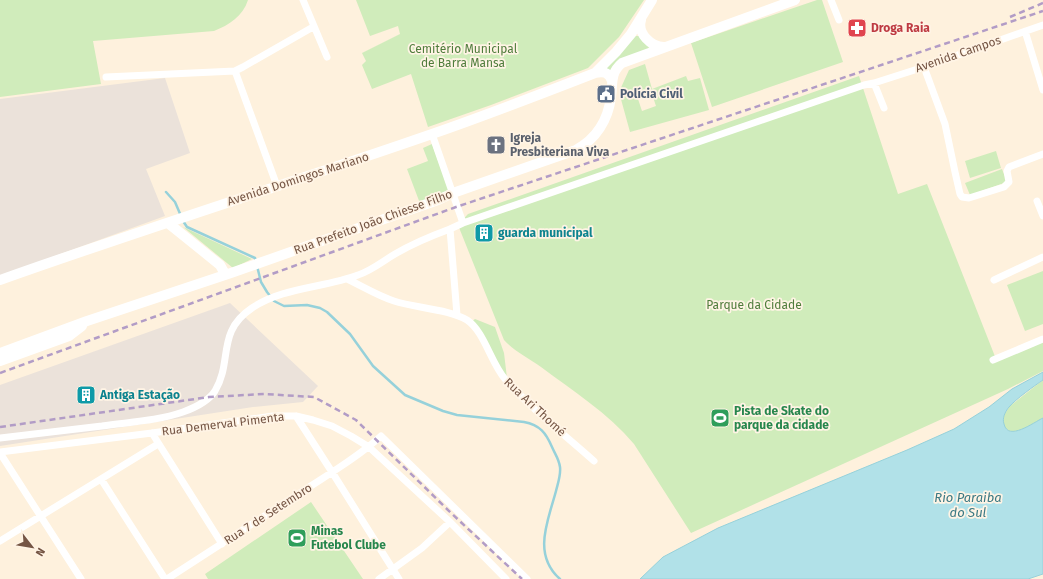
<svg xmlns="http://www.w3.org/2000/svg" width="1043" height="579" viewBox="0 0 1043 579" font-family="'Fira Sans',sans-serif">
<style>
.industrial{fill:#ebe2da}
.green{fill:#d0ecbb;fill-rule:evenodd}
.water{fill:#b1e1e8;stroke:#96d1da}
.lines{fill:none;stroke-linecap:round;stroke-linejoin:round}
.stream{stroke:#96d1da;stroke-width:2.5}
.street{stroke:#fff;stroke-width:7}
.secondary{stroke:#fff;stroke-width:10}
.rail{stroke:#b29cc6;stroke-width:2.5;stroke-dasharray:6 4;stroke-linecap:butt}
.labels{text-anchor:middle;stroke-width:3.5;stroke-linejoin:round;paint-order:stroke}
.health-label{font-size:12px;font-weight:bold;fill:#be3a42;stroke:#fff4e5;text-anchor:start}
.park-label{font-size:12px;fill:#4f7c3b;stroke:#fff4e5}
.street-label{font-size:12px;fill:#755544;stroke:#fff4e5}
.service-label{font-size:12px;font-weight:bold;fill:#4e5e75;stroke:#fff4e5;text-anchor:start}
.worship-label{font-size:12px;font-weight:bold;fill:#5b616d;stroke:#fff4e5;text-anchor:start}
.culture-label{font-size:12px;font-weight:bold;fill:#0d838f;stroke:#fff4e5;text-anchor:start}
.leisure-label{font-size:12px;font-weight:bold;fill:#27864d;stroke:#fff4e5;text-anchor:start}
.water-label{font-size:13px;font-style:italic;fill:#3a7883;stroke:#fff4e5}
</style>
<rect width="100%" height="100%" fill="#fef1dd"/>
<path class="industrial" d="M165,78L190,153L146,169L165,216L0,276V99Z
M230,303L318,386L303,402L253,407L0,446V385Z"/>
<path class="green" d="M0,0H248C243,16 229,25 214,31L93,41L101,84L0,97Z
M356,0H644L619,37L588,68L491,105L428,127L411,74L372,89L362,65L366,61L362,53L400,34L398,26L370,36Z
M817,0H822L843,62L712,107L691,43Z
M636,36H639L649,47L648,49L611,75L605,70L633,37Z
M645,64L652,89L686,76L688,81L700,78L709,110L630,132L619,92L629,70ZM651,91L656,106L642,111L637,96Z
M859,76L898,194L927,184L996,359L1043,340V371L1008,389L691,533L634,444C608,413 573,391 541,367C528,358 514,351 504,340L458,225L468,214Z
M432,144L451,195L421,206L407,169L428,161L423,148Z
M996,151L1001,168L970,178L965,161Z
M1002,169L1007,182L970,195L965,183Z
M183,227L252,259L233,268Z
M1043,271V324L1025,331L1007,285Z
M475,319L495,327L504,353L507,378L471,322Z
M1043,380V418C1034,423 1012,440 1004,426C1000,419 1006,412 1010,406Z
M311,502L363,579H208L205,574Z"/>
<path class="water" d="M1043,372V380C1034,386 1016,399 1009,407C1005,412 1002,418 1004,424C1008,442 1034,422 1043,418V574L1028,579H640L663,557L718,528L907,450L954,429L989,407L1012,389Z"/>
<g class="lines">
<path class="stream" d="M166,192L175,202L181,216
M183,221L187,227L255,258L256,261
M257,266L261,282L267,292L274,301L284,306L307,305L320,308L327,312L350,334L373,366L405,395L443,411L457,415L524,422C540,425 546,433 552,447C555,454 559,459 560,467C561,475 558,483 556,491C548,521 532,554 560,579"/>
<path class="street" d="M303,0L327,57
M831,0L839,20
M1025,31L1043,90
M924,67L945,124L955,172L960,194L962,197L969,198L1004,187L1009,182L1007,171L1009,167L1043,154
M235,71L277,186
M106,77L235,71L243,67L313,27
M874,83L884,108
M432,134L463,223
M1037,201L1043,216
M347,279C362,286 378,296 394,301C415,308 449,309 467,320C484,331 491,363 505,379C531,409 564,434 594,461
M994,280L1043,257
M457,315L450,229L463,223L864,85L874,83L924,67L1043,25
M993,360L1043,339
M296,416L332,472L399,579
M152,433L222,544
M0,438C34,434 68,430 102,426C129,422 157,421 183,412C194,408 208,402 215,391C233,361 216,332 252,308C283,287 324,288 358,275C371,271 383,261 395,254C412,244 431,236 450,229
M0,452L152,433L273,416H296L313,420L332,426L351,436L369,447L450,522L506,579
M0,453L81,579
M101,479L165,579
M0,541L158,444
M167,579C211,551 255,522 300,493C327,475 357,458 381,436L527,579
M379,579L422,548L450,522"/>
<path class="secondary" d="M641,20C637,33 651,47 664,47
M595,73L616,52L631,34L652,0
M168,223L220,265L225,274
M0,280C143,229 288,184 432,134C487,115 541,94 595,73C603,71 609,72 612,81
M0,353L87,321L231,273L438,200L453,193L576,150C596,139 608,120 611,97C613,83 610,73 622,63L795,0
M0,361L69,336L82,326"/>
<path class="rail" d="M1010,17L1043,3
M0,373L456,207L1043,11
M0,427L209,397L264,394L314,397L356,420L451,513L522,579"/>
</g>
<defs>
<symbol id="pharmacy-square" viewBox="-11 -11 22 22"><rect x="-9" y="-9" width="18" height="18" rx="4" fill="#e0444e" stroke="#fff4e5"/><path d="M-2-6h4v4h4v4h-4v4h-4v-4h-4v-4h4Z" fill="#fff"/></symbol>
<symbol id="civic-square" viewBox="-11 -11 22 22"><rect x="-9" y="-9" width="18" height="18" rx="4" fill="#5c6f8a" stroke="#fff4e5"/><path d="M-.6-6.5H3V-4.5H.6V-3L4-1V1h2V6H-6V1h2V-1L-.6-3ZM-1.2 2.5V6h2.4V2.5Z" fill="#fff"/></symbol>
<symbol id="church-square" viewBox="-11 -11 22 22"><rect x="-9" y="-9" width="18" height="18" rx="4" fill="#6b7280" stroke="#fff4e5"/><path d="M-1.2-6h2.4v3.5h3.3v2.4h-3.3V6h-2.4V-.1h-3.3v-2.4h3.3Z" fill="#fff"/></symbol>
<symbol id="building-square" viewBox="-11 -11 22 22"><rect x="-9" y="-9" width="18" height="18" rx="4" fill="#0f9aa8" stroke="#fff4e5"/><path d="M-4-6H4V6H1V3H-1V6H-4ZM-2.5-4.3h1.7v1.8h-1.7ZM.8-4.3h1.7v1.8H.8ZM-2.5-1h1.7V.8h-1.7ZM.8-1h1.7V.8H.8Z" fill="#fff"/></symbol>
<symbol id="stadium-square" viewBox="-11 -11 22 22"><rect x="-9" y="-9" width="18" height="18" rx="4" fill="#2e9e5b" stroke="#fff4e5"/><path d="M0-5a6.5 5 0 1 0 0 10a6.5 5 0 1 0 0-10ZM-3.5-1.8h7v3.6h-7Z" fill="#fff"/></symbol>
</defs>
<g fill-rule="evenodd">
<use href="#pharmacy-square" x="846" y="17" width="22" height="22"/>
<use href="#civic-square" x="595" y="83" width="22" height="22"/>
<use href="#church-square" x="485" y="134" width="22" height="22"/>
<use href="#building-square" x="473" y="222" width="22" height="22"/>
<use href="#building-square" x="75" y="384" width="22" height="22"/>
<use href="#stadium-square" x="709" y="407" width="22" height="22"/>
<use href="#stadium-square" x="286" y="527" width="22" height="22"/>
</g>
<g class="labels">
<g class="health-label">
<text x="871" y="32">Droga Raia</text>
</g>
<g class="park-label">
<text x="463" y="53">Cemitério Municipal<tspan x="463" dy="14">de Barra Mansa</tspan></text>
<text x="754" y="309">Parque da Cidade</text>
</g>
<g class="street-label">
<text transform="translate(958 54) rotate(-19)" y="4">Avenida Campos</text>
<text transform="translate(298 179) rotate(-18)" y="4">Avenida Domingos Mariano</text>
<text transform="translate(373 222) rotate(-20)" y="4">Rua Prefeito João Chiesse Filho</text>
<text transform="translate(535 407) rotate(43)" y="4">Rua Ari Thomé</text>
<text transform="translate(223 424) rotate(-7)" y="4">Rua Demerval Pimenta</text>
<text transform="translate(268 514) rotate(-33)" y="4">Rua 7 de Setembro</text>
</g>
<g class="service-label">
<text x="620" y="98">Polícia Civil</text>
</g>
<g class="worship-label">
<text x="510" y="142">Igreja<tspan x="510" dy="14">Presbiteriana Viva</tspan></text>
</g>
<g class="culture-label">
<text x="498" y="237">guarda municipal</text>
<text x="100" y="399">Antiga Estação</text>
</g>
<g class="leisure-label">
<text x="734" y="415">Pista de Skate do<tspan x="734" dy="14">parque da cidade</tspan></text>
<text x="311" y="535">Minas<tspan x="311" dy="14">Futebol Clube</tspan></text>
</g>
<g class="water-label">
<text x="968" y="502">Rio Paraiba<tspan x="968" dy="15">do Sul</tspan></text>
</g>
</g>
<g transform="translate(32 547) rotate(121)" stroke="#fff4e5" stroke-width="3" paint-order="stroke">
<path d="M0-3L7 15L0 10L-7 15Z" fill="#755544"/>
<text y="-6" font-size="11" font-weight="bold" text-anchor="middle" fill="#755544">N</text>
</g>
</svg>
